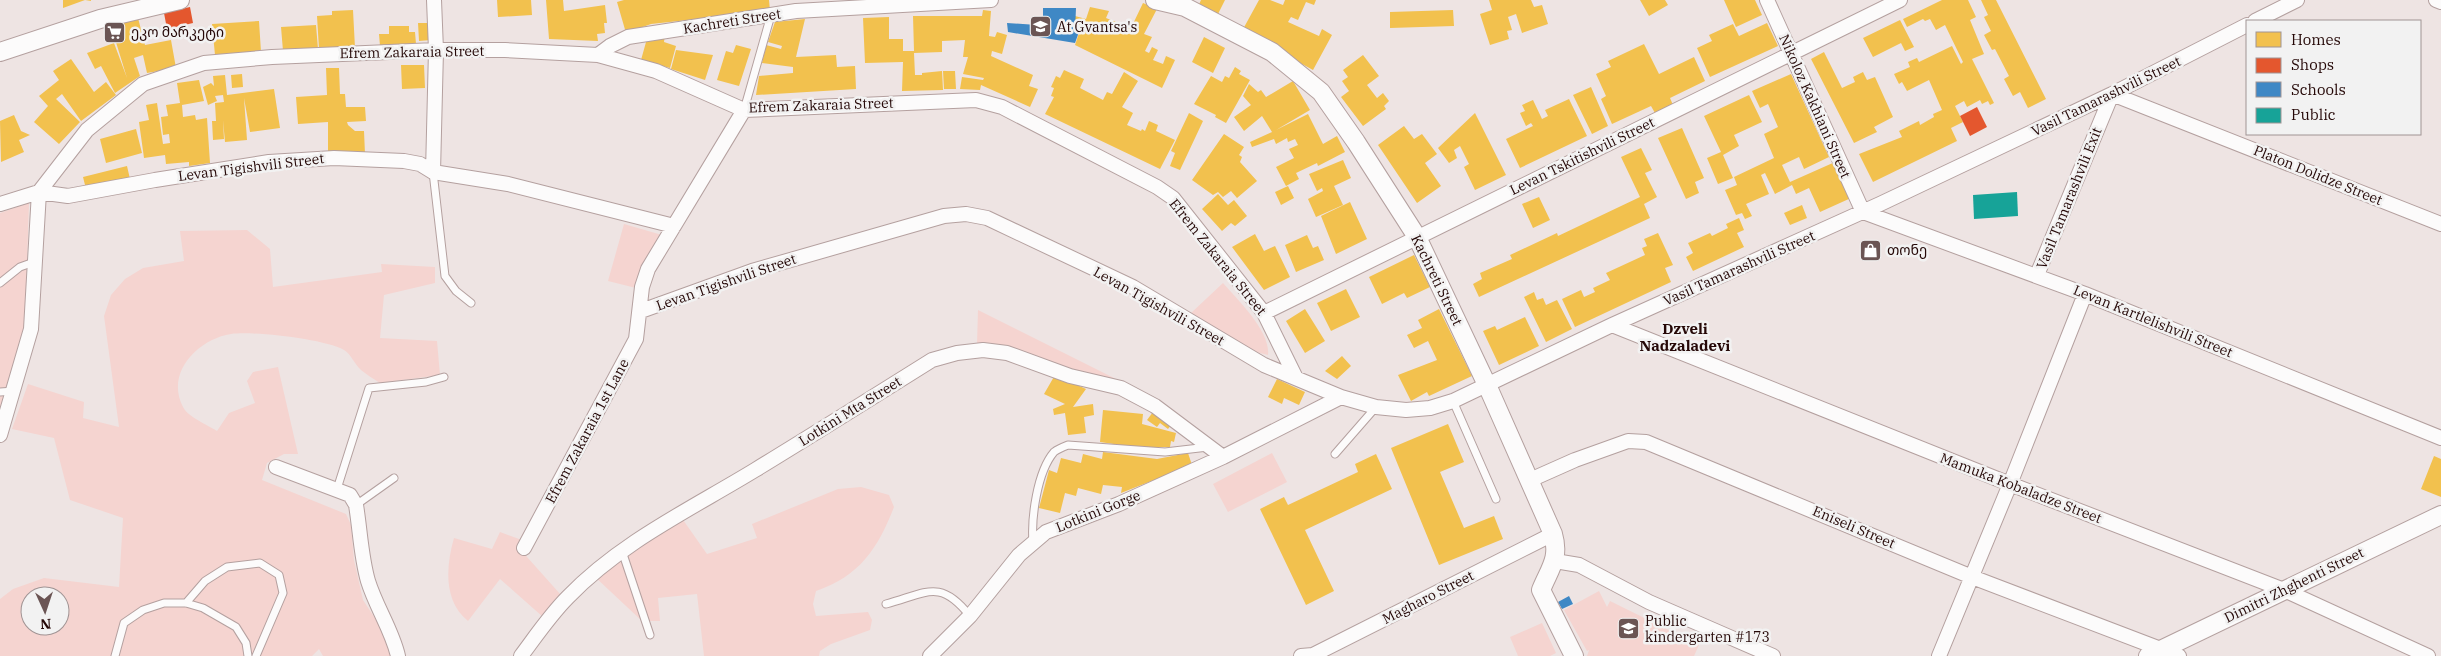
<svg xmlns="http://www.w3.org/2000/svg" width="2441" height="656" viewBox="0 0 2441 656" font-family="'IBM Plex Serif','Noto Sans Georgian',serif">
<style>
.green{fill:#f5d4d0;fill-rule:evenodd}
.homes{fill:#f2c14e}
.shops{fill:#e4572e}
.schools{fill:#3f88c5}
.public{fill:#17a398}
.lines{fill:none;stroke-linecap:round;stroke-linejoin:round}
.service-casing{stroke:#b4a09f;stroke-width:9}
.minor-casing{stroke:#b4a09f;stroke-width:16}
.tertiary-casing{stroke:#b4a09f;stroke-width:20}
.service{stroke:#fcfbfb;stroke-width:7}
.minor{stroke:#fcfbfb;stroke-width:14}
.tertiary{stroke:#fcfbfb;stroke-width:18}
.labels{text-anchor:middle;stroke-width:5;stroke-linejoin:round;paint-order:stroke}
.street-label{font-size:14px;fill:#250807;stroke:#f2f2f2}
.poi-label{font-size:14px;fill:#250807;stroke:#f2f2f2;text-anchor:start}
.neighbourhood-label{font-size:15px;font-weight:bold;fill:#250807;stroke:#f2f2f2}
</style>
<rect width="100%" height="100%" fill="#eee4e3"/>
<path class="green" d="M29,203L25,325L0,417V213Z
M624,224L662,235L636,288L608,281Z
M247,230L270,249L273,287L382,272L381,264L435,267V283L384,295L380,338L437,341L440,375L380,383C374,379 367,375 361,370C355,365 351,354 344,350C324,339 255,331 231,334C198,339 165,373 183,407C188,417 208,425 217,431L229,413L255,403L247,381L253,372L278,367L298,454H284L267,463L262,480L346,514L351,525L354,560L363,600L392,644L395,656H323L319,649L312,656H0V599L13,589L44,578L119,587L123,518L70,500L54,438L12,429L28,384L84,402L83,418L119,427L104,316L111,295L125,279L143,268L184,261L180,231ZM30,596H60V626H30Z
M1223,283C1238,300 1271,332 1268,355L1256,352L1190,314Z
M978,310L1134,388L1072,372L1010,350L977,344Z
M1272,453L1287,482L1228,512L1213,484Z
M861,487L889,495L894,507C878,548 860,576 816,591L813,604L816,616L868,612L872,620L870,630L831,644L820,651L819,656H704L697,594L658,598L660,621H642L594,576L681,517L707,554L757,538L752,524L838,489Z
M500,532L522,540L519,548L561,595L543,617L500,579L468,621C443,601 446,566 454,538L492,549Z
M1599,591L1607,607L1610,601L1699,645L1694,656H1587L1589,650L1587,651L1564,610Z
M1542,623L1556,653L1550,656H1518L1510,637Z"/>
<path class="homes" d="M63,0H91V1L85,0L63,8Z
M497,0H531L532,15L498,17Z
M546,0H563L564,11L605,5L607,23H604L605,33L597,34L598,41L549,39Z
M624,0H769L770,11L651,24L626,33L617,2Z
M1201,0H1225L1216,18L1197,9Z
M1259,0H1270L1283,5L1285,0H1316L1314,5L1306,2L1298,20L1291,17L1288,22L1319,36L1322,29L1332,35L1313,70L1242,31Z
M1489,0H1531L1534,7L1542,5L1548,24L1522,33L1516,14L1508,17L1512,30L1507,31L1509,39L1490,45L1480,14L1492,10Z
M1640,0H1665L1668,5L1649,16Z
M1724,0H1755L1762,15L1736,27Z
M1942,0H1968L1976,17L1970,20L1984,54L1972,59L1994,103L1990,105L1988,101L1982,104L1980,100L1967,107L1964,101L1955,106L1963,122L1951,128L1957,141L1873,182L1859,154L1902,137L1899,131L1919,121L1920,125L1934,117L1933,114L1942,110L1929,80L1907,91L1902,82L1899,84L1894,74L1910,67L1908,62L1917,58L1919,62L1952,46L1961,64L1963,62L1945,25L1936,30L1930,19L1925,21L1923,19L1907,27L1903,19Z
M1981,0H1996L2046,99L2028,108L2020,92L2013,96L2004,79L2009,76L1995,49L1992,50L1984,35L1991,31L1984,17L1988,15Z
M1143,3L1157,9L1144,34L1152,37L1145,51L1149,53L1152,47L1158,50L1153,60L1163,64L1166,56L1175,60L1162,88L1075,45L1079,33L1075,31V16L1086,19L1090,7L1109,11L1106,18L1131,28Z
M353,10L355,48L319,49L317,16L332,15V11Z
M983,10L991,11L989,36L995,37L997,32L1007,35L1002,54L992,51L991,56L1033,75L1029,86L1038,89L1030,107L981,85L980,90L960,89L962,77L983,80L984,78L963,74L968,57H963L965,40L942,41V52L914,53L915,75H922V73L942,71L943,90L902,91L903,62L865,63L863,18L889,17V39H903V51H914L913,16H982Z
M1453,10L1454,26L1390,28V12Z
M138,18L145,45L171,40L176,68L147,73L143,55L134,58L140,76L115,93L101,66L95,69L87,53L114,43L127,78L115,39L122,38L118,24Z
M805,19L796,57L836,55L837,67L855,66L856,89L756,95L759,76L793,73V67L762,63L766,45L781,49L782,46L768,42L775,22Z
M1900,20L1914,47L1905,51L1901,43L1873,57L1863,38Z
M259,21L261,52L215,55L212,24Z
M418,23H431V40L419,41Z
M1767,23L1778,46L1710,77L1697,48L1712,41L1709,35L1733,24L1739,36Z
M316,25L318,49L283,51L281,27Z
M389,26H409V32H415L416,44L380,46L379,34H389Z
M665,34L664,42L676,46L670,68L641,60L648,35Z
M1204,37L1225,48L1213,73L1192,62Z
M1644,44L1659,74L1694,57L1705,81L1670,98L1673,105L1655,113L1651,106L1612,124L1601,99L1606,96L1596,74L1611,67L1608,61Z
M736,45L751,49L739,86L717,80L726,51L733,53Z
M676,50L713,55L705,80L671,69Z
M1824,52L1842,88L1855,82L1853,77L1863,72L1867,80L1875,77L1893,117L1874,127L1877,132L1854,143L1811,59Z
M1363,55L1379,76L1367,85L1377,98L1383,93L1389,101L1384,106L1386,109L1363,126L1341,97L1349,91L1342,81L1348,77L1343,70Z
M71,59L94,92L106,82L116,95L81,121L62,94L56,99L80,122L59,144L34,122L48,106L39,96L59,80L53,71Z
M401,65H424L425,88L402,89Z
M1235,67L1241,71L1239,74L1250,80L1226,123L1215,117L1216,115L1194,104L1211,76L1222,82L1225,76L1229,78Z
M326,68H339L340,94H345L346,107H365L366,121L347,122L348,125L355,131H364L365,154L328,156V122L298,124L296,97L327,95Z
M1064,70L1084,79L1080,88L1103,100L1107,92L1112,94L1124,72L1138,81L1122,107L1133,113L1127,125L1141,131L1142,129L1145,131L1149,121L1158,125L1156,131L1175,140L1160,169L1045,114L1054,97L1051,96L1054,88L1051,87L1056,76L1060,78Z
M943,71H955L956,89H944Z
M242,74L243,87L232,88L231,75Z
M1791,74L1829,157L1804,169L1799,157L1782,165L1790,182L1835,162L1851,198L1820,212L1809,188L1796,194L1792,185L1775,194L1765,173L1761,175L1769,194L1746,204L1752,216L1745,219L1742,213L1736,215L1725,190L1737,185L1734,177L1774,158L1764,134L1778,127L1768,104L1760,108L1752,91Z
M225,75L227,95L274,89L280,128L250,132L244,98L247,140L225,142L223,120L224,139L213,140L212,121H216L215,103L224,102L223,95L215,96L217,101L208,105L203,87L211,83L214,86L213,76Z
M199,80L204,101L182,105L183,117L195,115L196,120L207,118L210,163L189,166V162L166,164L165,155L144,158L139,122L149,120L146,105L157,103L163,144L170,143L169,134L163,135L161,117L168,116L166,105L180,103L177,83Z
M1293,81L1310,110L1276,130L1308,114L1323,144L1337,136L1345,152L1318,166L1317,163L1296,173L1299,179L1286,186L1276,167L1294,158L1289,149L1298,145L1295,139L1288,142L1287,138L1276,144L1274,139L1252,147L1250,142L1272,132L1262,116L1244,131L1234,117L1251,105L1243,96L1249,84L1258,92L1261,90L1266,97Z
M1591,87L1608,126L1592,134L1573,95Z
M1749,95L1762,122L1734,135L1739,146L1723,155L1733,178L1718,184L1707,158L1721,152L1704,116Z
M1569,99L1587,136L1520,168L1506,139L1533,126L1531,123L1526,126L1520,113L1525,111L1522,105L1533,100L1542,119L1548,116L1545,110Z
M1189,113L1203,121L1180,170L1170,166L1175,153L1171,151Z
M1475,113L1506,175L1475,190L1464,167L1469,164L1460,146L1454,150L1457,158L1449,163L1438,148Z
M14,115L21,131L30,135L19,140L24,152L1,162L0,121Z
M1404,126L1414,139L1422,134L1437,154L1425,163L1441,186L1417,203L1378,145Z
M1682,128L1704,178L1695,182L1699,193L1686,199L1658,138Z
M136,129L142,153L106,163L100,139Z
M1224,134L1244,147L1239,155L1242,157L1240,162L1257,181L1237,198L1231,191L1223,197L1218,192L1213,195L1192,180Z
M1641,148L1652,170L1645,173L1657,197L1644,204L1650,218L1479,297L1473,284L1482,279L1480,273L1512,259L1510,255L1557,233L1558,236L1640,197L1621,157Z
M1343,160L1351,178L1334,186L1343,205L1316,217L1308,199L1323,191L1322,188L1317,191L1309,174Z
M127,166L130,179L86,189L83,177Z
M1288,186L1294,198L1281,205L1275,192Z
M1218,194L1228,205L1234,200L1247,216L1235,226L1231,223L1222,231L1202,209Z
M1539,197L1550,220L1533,228L1522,204Z
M1350,202L1367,239L1336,254L1321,216Z
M1802,205L1807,218L1790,225L1784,213Z
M1739,218L1744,230L1737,233L1744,247L1693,271L1686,257L1693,253L1688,243L1710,233L1712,236L1728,228L1726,224Z
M1658,233L1673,265L1665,268L1671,282L1575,327L1562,299L1581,290L1584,297L1595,292L1593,288L1610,280L1606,273L1645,255L1642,248L1647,246L1644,239Z
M1255,234L1264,251L1275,246L1290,277L1264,290L1232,247Z
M1307,235L1313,248L1318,246L1324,260L1296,272L1285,245Z
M1414,255L1430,287L1407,298L1404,293L1382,304L1369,277Z
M1346,289L1360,317L1331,331L1317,303Z
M1534,292L1537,300L1543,298L1546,305L1557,300L1572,329L1546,342L1524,297Z
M1305,309L1325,341L1305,353L1286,321Z
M1439,309L1472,376L1429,396L1427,392L1411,401L1398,375L1437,360L1428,341L1414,348L1407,335L1422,328L1418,320Z
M1525,317L1539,346L1499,365L1483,331L1495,326L1497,330Z
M1342,356L1351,366L1337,379L1325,371Z
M1055,375L1086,389L1073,407L1093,404L1094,415L1084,417L1086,433L1068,435L1065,413L1054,415L1053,409L1065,404L1044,394Z
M1277,379L1305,392L1299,405L1284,398L1282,404L1268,397Z
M1103,410L1143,414L1142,424L1176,433L1174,442L1171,441L1170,447H1156L1155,450L1100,442Z
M1153,412L1171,425L1168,429L1160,423L1157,427L1147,420Z
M1448,424L1464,462L1440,472L1464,528L1494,516L1503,539L1439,565L1391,448Z
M1103,452L1157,459L1188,453L1192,465L1121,493L1122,487L1103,485L1101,494L1078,488L1076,496L1065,493L1060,513L1039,508L1049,470L1057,473L1061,458L1081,463L1083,454L1102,459Z
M1376,454L1392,489L1305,530L1334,591L1306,605L1260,509L1284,497L1288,505L1358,472L1355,464Z
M2434,456L2441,459V497L2421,489Z"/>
<path class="shops" d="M190,7L193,23L167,29L164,13Z
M118,24L122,38L111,41L107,27Z
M1977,107L1987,127L1970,136L1960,116Z"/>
<path class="schools" d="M1043,8H1076L1075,31L1079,32L1075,43L1008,32L1007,23L1037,25L1038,17L1043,16Z
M1569,596L1573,604L1562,609L1558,602Z"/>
<path class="public" d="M2017,192L2018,216L1974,219L1973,195Z"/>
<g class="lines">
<defs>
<path id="service" d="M744,110L771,15
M433,172L445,276L456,291L471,303
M0,283L20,267L34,262
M0,392L14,391
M1453,401L1496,499
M1335,454L1376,407
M337,489L369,388L426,382L444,377
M356,505L394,478
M1033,543C1031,518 1037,472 1054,452C1058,449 1063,447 1068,445L1165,452L1208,447
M622,551L650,635
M186,603L205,581L227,567L260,563L279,575L283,593L256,656
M886,604C927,593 940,578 970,616
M115,656L124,623L143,610L164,603H186L203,608L236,627L246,643L248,656"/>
<path id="minor" d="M1767,0L1863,212
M2436,0L2441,2
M2255,21L2297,0
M598,55L610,46L628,37L796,11L991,0
M433,172L436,50L434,0
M39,192L68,196L155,180L269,162L334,158L404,161L420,164L433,172L508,184L674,226
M0,204L39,192L87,130L143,84L204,63L272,57L436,50H505L598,55L656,71L744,110L976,100L1002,107L1157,187L1173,198L1264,313L1296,378
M1863,212L2085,294L2441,438
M2037,275L2112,94L2441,224
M641,311L752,271L944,216L966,214L987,218L1133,287L1264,365L1341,397L1376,407L1406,410L1430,408L1453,401L1612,325L1880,204L2112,94L2247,25
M1264,313L1900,0
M1612,325L2010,484L2284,590L2428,656
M0,435L31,329L39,192
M276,467L350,495L356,505C360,529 361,557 368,581C376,607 392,630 398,656
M1530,480L1575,460L1628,441L1646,442L1972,577L2179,656
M524,548L636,339L642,287L648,269L744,110
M1555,561L1579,565L1649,602L1773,656
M521,656C536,636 550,615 568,597C621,542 691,509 755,470C814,434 873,397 932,360L957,353L983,350L1007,353L1070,376L1121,388L1155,406L1223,457
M930,656L970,616L1019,555L1046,532L1119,504L1223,457L1341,397
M1301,656L1313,655L1553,534
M1939,656L2010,484L2085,294"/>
<path id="tertiary" d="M1155,0L1185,7L1272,52L1321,92L1356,142L1417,237L1487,385L1553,534C1560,558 1550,568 1541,590L1574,656
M0,52L100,19L180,0
M2148,656L2441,515"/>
</defs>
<use href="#service" class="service-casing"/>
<use href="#minor" class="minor-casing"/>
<use href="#tertiary" class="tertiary-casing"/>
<use href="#service" class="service"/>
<use href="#minor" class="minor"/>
<use href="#tertiary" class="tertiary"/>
</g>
<defs>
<symbol id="school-square" viewBox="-11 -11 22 22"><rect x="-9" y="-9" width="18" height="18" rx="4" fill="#6b5554" stroke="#f2f2f2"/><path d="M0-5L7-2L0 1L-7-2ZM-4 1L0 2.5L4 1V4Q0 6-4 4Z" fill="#fff"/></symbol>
<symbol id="supermarket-square" viewBox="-11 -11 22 22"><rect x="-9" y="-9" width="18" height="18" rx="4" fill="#6b5554" stroke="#f2f2f2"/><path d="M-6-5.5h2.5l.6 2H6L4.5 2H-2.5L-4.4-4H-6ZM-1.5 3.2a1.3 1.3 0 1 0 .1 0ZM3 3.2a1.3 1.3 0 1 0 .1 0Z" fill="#fff"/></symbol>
<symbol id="shop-square" viewBox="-11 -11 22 22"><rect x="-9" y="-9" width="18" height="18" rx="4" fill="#6b5554" stroke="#f2f2f2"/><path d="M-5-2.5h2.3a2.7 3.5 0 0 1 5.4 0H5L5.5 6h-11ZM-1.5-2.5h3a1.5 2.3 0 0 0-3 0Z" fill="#fff"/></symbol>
</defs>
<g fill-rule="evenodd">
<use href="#school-square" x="1028" y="14" width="25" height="25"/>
<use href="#supermarket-square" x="102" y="20" width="25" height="25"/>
<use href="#shop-square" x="1858" y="238" width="25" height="25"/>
<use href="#school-square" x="1616" y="616" width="25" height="25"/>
</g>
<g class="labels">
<g class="street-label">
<text transform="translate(732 21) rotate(-9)" y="5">Kachreti Street</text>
<text transform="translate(412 52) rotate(-1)" y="5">Efrem Zakaraia Street</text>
<text transform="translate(2106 96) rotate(-26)" y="5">Vasil Tamarashvili Street</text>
<text transform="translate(821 105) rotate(-2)" y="5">Efrem Zakaraia Street</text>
<text transform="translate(1815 106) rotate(66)" y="5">Nikoloz Kakhiani Street</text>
<text transform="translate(1582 156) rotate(-26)" y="5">Levan Tskitishvili Street</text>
<text transform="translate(251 167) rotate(-7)" y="5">Levan Tigishvili Street</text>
<text transform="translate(2318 175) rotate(22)" y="5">Platon Dolidze Street</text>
<text transform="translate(2069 198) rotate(-68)" y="5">Vasil Tamarashvili Exit</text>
<text transform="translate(1218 257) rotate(51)" y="5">Efrem Zakaraia Street</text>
<text transform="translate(1739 268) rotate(-24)" y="5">Vasil Tamarashvili Street</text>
<text transform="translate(1437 280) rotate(64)" y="5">Kachreti Street</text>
<text transform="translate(726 282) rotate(-19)" y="5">Levan Tigishvili Street</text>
<text transform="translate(1159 306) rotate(29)" y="5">Levan Tigishvili Street</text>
<text transform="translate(2153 321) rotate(22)" y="5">Levan Kartlelishvili Street</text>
<text transform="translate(850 411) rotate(-32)" y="5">Lotkini Mta Street</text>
<text transform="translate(587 431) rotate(-62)" y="5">Efrem Zakaraia 1st Lane</text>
<text transform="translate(2021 488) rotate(21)" y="5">Mamuka Kobaladze Street</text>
<text transform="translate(1098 511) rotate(-22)" y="5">Lotkini Gorge</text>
<text transform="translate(1854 527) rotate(23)" y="5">Eniseli Street</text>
<text transform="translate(2294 585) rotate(-26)" y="5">Dimitri Zhghenti Street</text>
<text transform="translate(1428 597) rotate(-27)" y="5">Magharo Street</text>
</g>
<g class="poi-label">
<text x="1057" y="32">At Gvantsa's</text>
<text x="131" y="37">ეკო მარკეტი</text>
<text x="1887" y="255">თონე</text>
<text x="1645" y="626">Public<tspan x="1645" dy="16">kindergarten #173</tspan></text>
</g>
<g class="neighbourhood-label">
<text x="1685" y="334">Dzveli<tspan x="1685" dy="17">Nadzaladevi</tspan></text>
</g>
</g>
<rect x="2246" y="20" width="175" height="115" fill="#f2f2f2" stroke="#a09494"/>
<rect x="2256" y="32" width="25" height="15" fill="#f2c14e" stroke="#a09494"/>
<text x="2291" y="45" font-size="15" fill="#250807">Homes</text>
<rect x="2256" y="58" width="25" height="15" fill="#e4572e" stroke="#a09494"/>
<text x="2291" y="70" font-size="15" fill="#250807">Shops</text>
<rect x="2256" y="82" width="25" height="15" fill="#3f88c5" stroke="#a09494"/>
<text x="2291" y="95" font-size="15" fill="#250807">Schools</text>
<rect x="2256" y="108" width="25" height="15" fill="#17a398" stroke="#a09494"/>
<text x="2291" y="120" font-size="15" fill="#250807">Public</text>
<g transform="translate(45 611) rotate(177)"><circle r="24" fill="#f2f2f2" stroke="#a09494"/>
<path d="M0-4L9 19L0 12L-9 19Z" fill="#6b5554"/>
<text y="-8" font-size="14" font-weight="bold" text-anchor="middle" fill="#250807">N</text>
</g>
</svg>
